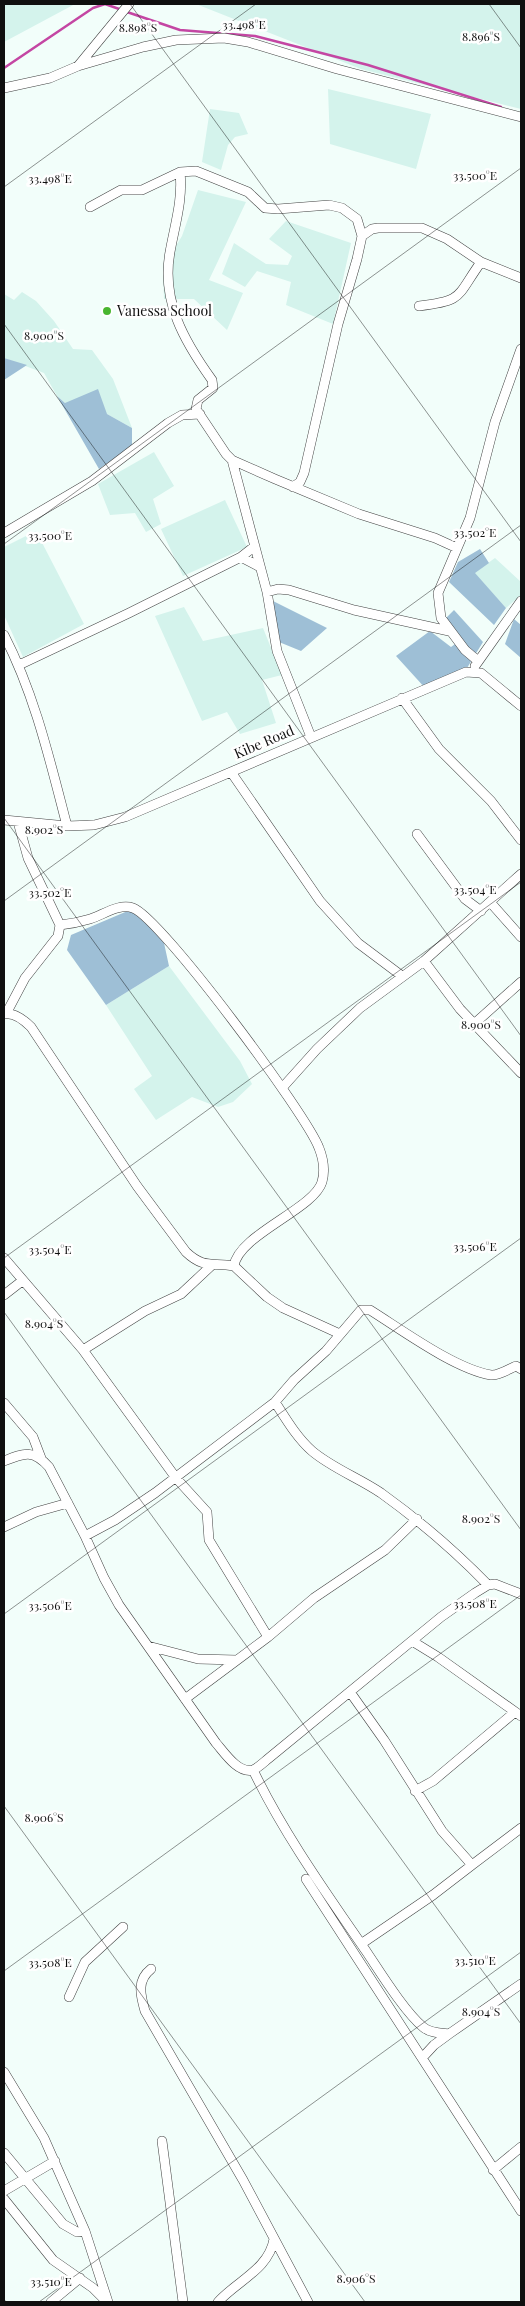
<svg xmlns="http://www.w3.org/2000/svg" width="525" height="2306" viewBox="0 0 525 2306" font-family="'Playfair Display',serif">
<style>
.farmland{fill:#d4f3ec}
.forest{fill:#9ebfd6}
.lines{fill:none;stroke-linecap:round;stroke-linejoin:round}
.stream{stroke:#c446a3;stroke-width:2.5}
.minor-casing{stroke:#424242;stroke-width:10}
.minor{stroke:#fff;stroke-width:9}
.ticks{fill:none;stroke:#0f0f0f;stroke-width:1;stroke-opacity:0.45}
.poi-dot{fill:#49b630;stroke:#fff;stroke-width:2}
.labels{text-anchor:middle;stroke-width:5;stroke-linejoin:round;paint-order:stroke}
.poi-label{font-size:14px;fill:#0f0f0f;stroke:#fff;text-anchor:start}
.street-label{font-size:14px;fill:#0f0f0f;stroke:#fff}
.ticks-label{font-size:12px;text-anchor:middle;fill:#0f0f0f;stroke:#fff;stroke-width:5;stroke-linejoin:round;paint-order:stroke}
</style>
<rect width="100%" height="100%" fill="#f2fefa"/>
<path class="farmland" d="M4,4H75L4,42Z
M196,4H521V109L361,69Z
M328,89L431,114L416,169L330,144Z
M210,109L239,113L248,134L235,137L228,145L221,170L202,162Z
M198,190L246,202L209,280L243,293L227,330L194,299H164L163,267L182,236Z
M286,221L351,243L333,324L286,305L291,282L257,271L245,287L222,274L234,243L266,264L288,265L292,256L269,239Z
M22,292L36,301L54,321L73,349L92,350L113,379L132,428L107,414L65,403L57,396L44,373L4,358V294L14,300Z
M154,452L174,486L153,499L161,524L146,532L135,513L110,515L98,484Z
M225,500L247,547L183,576L161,529Z
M36,531L84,624L23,657L4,615V547Z
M495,558L521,582V595L506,608L474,573Z
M184,607L203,641L263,628L282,675L262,680L276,723L240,734L227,712L202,721L155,616Z
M169,966L240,1061L252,1084L233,1102L218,1107L192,1097L156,1120L134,1089L152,1076L106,1005Z"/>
<path class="forest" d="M4,358L27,365L4,380Z
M98,389L107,414L132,428V446L99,469L57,396L65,403Z
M480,549L489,563L475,573L506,608L494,625L449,582L458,562Z
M273,601L327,628L301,651L279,642Z
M454,610L483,642L467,668L426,689L396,656L430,631L451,647L462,639L445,619Z
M514,619L521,625V658L505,644Z
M130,910L149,926L164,943L169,966L106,1005L67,950L71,935Z"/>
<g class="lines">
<path class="stream" d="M127,12L180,30L255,36L368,65L501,107
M4,68L93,8L105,4L122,10"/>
<defs>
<path id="minor" d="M78,66L129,4
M4,88L50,78L78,66L143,47L176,40L224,38L248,42L337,69L521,117
M180,172C183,200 175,224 170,252C161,301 184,341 212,380L213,388L198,400L196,409L226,454L232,460L275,479L359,514L435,538L457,548
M90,207L121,190H142L180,172L196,171L248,192L265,208L278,209L329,205L342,208L357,219L362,236L357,259L338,324L304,473L300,482L293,487
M362,236L372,229L378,228H422L447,239L481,262L521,278
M419,306C464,301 456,297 481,262
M232,460L267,592L277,651L311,737
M4,533L92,481L168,423L182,415L200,414
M241,557L260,567
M267,592L278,589L289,590L354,610L449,631
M4,635C35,695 50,761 67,826
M478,661L465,650L441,618L438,593L470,518L495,422L521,349
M19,665L129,613L241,557L255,546
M475,666L521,601
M402,698L439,749L491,801L521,840
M231,772L320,901L358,943L402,976
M4,820L67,826L94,825L125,817L466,672L481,673L521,706
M417,834L465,899L481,911
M490,902L521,937
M60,925C70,924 80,922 90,919C103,915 119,903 133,908C161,918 307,1115 319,1148C323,1158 325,1171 322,1182C314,1209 238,1235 234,1266L267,1297L283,1308L340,1334
M424,961L460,1009L521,1073
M7,1012L25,978L58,936L60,925L28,858L18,822
M4,1014C14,1012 24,1020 31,1027L137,1186L186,1252C204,1269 212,1262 234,1266
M474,1024L521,982
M282,1088L317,1049L360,1008L424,961L521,874
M4,1258L83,1350L176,1478L207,1512L209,1540L268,1637
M4,1295L22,1281
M83,1350L145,1311L181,1294L212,1265
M275,1402C286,1419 297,1438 312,1451C332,1468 359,1478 381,1493C420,1521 455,1551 488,1585
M4,1403L33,1437L41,1458
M4,1461C24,1453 33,1449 49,1467L85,1536L104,1578L119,1605L216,1743C224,1752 238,1774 253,1770C258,1768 264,1762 269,1758L441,1617L475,1593L488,1585L495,1584L521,1594
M4,1527L36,1512L68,1503
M85,1536L115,1520L155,1493L275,1402L294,1380L326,1351L361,1310H370C402,1330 455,1369 491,1375C498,1376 509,1369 516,1366L521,1369
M412,1641L438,1657L521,1716
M148,1646L198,1659L237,1660
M350,1692L384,1740L442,1831L472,1865L433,1895L361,1944
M185,1699L268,1637L314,1598L385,1550L417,1519
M253,1770C285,1836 327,1894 368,1954C382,1975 405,2012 423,2027C430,2033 440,2033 449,2034L521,1984
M415,1791L433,1781L515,1712
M472,1865L521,1828
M306,1879L521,2211
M151,1969C137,1980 140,1994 145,2011L243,2180L308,2302
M69,1997L85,1962L123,1927
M422,2058L434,2045L449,2034
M4,2072L44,2138L85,2231L108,2302
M162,2141L183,2302
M4,2153L63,2224L77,2232L85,2231
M493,2170L521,2147
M4,2191L55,2161
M4,2199L53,2260L93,2288L107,2302
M51,2302L80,2278
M218,2302C237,2281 269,2269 274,2239"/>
</defs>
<use href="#minor" class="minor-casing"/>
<use href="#minor" class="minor"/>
</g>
<path class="ticks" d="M130,4L521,542M489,4L521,48M4,187L256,4M4,324L521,1036M4,544L521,168M4,818L521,1530M4,901L521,525M4,1258L521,882M4,1312L521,2024M4,1614L521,1238M4,1806L365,2302M4,1971L521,1595M4,2299L6,2302M39,2302L521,1952"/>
<circle class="poi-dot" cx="107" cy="311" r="5"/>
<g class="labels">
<g class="poi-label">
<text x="117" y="316">Vanessa School</text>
</g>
<g class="street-label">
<text transform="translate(264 742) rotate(-23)" y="5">Kibe Road</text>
</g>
</g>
<g class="ticks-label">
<text x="244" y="29">33.498°E</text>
<text x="138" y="32">8.898°S</text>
<text x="481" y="41">8.896°S</text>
<text x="475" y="180">33.500°E</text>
<text x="50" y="183">33.498°E</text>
<text x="44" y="340">8.900°S</text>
<text x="475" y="537">33.502°E</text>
<text x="50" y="540">33.500°E</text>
<text x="44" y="834">8.902°S</text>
<text x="475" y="894">33.504°E</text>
<text x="50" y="897">33.502°E</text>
<text x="481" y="1029">8.900°S</text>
<text x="475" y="1251">33.506°E</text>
<text x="50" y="1254">33.504°E</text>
<text x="44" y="1328">8.904°S</text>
<text x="481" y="1523">8.902°S</text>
<text x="475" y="1608">33.508°E</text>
<text x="50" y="1610">33.506°E</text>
<text x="44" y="1822">8.906°S</text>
<text x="475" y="1965">33.510°E</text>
<text x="50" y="1967">33.508°E</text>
<text x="481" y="2016">8.904°S</text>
<text x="356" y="2283">8.906°S</text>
<text x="51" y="2286">33.510°E</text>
</g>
<rect width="525" height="2306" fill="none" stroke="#0f0f0f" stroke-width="10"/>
</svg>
